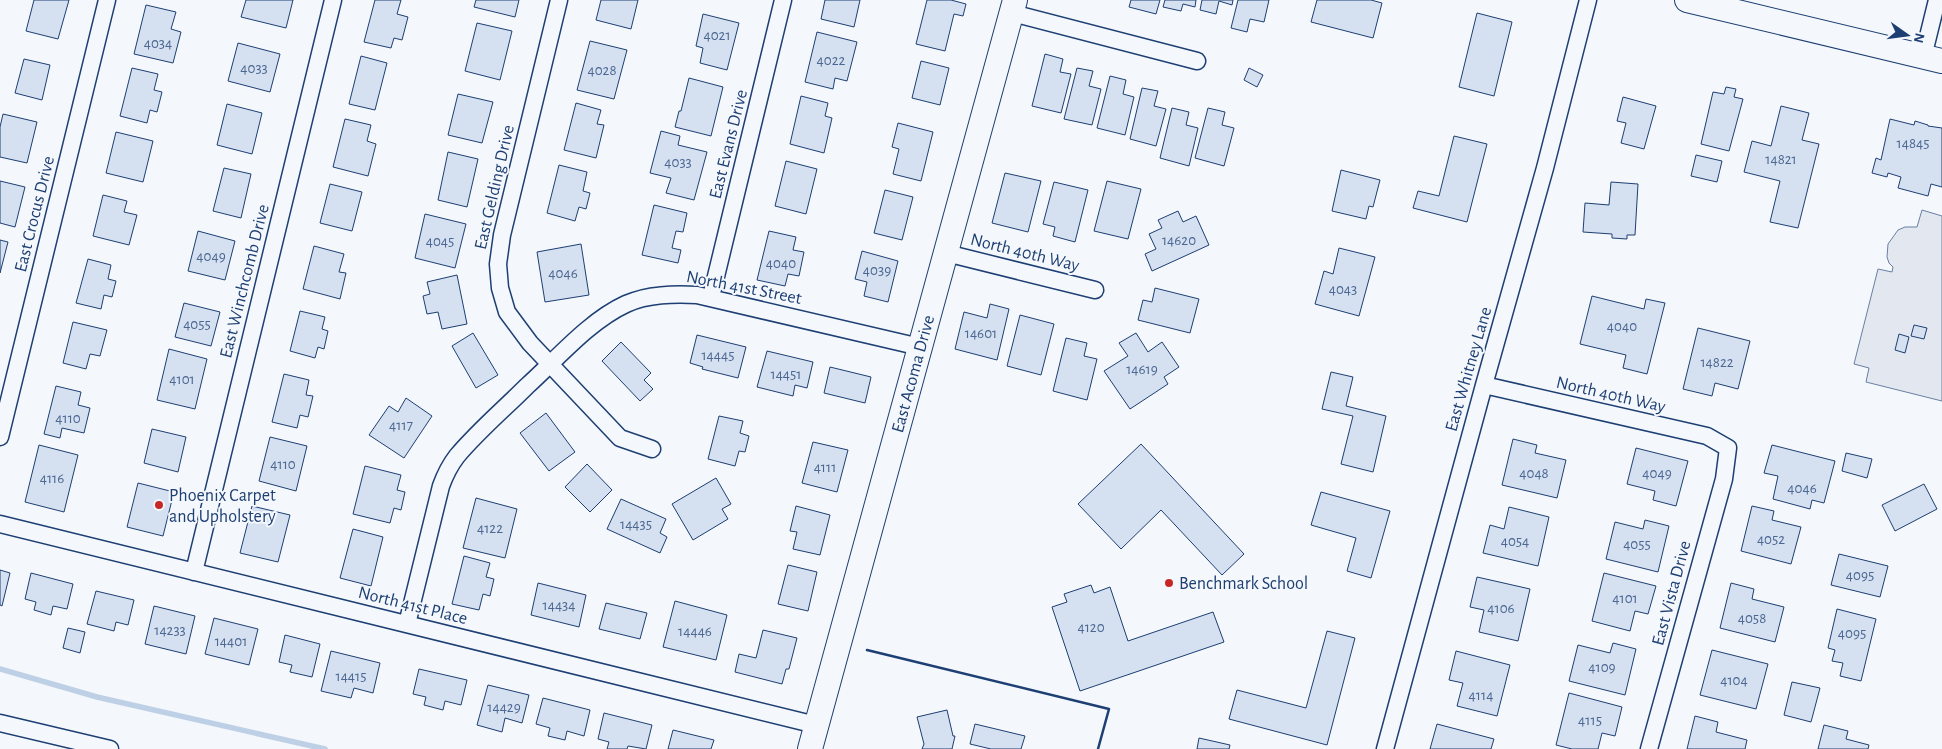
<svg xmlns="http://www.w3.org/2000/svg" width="1942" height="749" viewBox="0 0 1942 749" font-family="'Alegreya Sans',sans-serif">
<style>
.parking{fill:#e3e8f0;stroke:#687fa3}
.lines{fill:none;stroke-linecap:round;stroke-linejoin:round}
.stream{stroke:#bed0e5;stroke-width:5.5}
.building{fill:#d5e0f0;stroke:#1d3f73}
.street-casing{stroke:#1d3f73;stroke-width:19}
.secondary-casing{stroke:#1d3f73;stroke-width:26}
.street{stroke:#f4f7fb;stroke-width:16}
.secondary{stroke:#f4f7fb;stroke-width:24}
.wall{stroke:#1d3f73;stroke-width:2.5}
.poi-dot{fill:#c62828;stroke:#f4f7fb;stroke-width:2}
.labels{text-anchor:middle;stroke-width:4;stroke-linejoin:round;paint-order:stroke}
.number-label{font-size:15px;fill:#4b6792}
.street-label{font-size:18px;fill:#1d3f73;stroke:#f4f7fb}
.poi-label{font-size:18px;fill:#1d3f73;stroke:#f4f7fb;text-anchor:start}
</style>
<rect width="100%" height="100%" fill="#f4f7fb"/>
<path class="parking" d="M1922,210L1942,216V401L1866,382L1869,368L1854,364L1878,269L1892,272L1893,267L1889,263L1887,257L1888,244L1898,230L1905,227H1917Z"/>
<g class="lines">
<path class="stream" d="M0,669L97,697L325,749"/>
</g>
<path class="building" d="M34,0H69L58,39L26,31Z
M246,0H293L286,28L241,17Z
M375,0H401L397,14L408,17L402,40L394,38L391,48L364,42Z
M476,0H519L515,17L474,7Z
M601,0H638L631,29L596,20Z
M825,0H860L854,27L821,19Z
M927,0H951L966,4L963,16L954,14L945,51L916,44Z
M1131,0H1160L1156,14L1129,7Z
M1165,0H1196L1195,7L1183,4L1181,11L1163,7Z
M1202,0H1233L1232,5L1219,1L1216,14L1200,10Z
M1238,0H1269L1264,22L1250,19L1247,32L1231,28Z
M1317,0H1371L1382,3L1373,38L1311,22Z
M146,5L176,12L171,29L181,32L173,63L134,54Z
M1477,13L1512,22L1494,96L1459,87Z
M703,14L739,23L727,70L700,63L703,48L696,46Z
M477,23L512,31L500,80L465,71Z
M817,32L857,42L847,81L835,78L833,89L805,82Z
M590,41L627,50L614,99L577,90Z
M238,43L280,54L270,92L228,81Z
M1045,54L1063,59L1060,72L1071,74L1061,113L1032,106Z
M361,56L387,63L375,110L349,104Z
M24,59L50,65L42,100L15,93Z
M921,61L949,68L940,105L912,98Z
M132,68L158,74L154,90L162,92L157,112L150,110L147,123L120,116Z
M1077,68L1093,71L1089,86L1101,89L1092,125L1064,119Z
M1249,68L1263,75L1257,87L1244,80Z
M1110,76L1126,80L1123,94L1134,97L1125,135L1097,128Z
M689,78L723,87L711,136L675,127L679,111H681Z
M1726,87L1736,89L1734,97L1743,99L1729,151L1701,144L1713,92L1724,94Z
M1142,88L1158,91L1154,106L1166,109L1156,146L1130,139Z
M458,94L493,102L482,143L448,135Z
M801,96L828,103L825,116L832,118L824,153L790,144Z
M1623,97L1656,106L1644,149L1621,143L1626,123L1617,121Z
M576,103L601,110L597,124L604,125L596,158L564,150Z
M227,104L262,113L252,154L217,145Z
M1781,106L1809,113L1802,140L1819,144L1798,228L1770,222L1780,181L1744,172L1752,141L1771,146Z
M1172,108L1189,112L1186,125L1198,128L1189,166L1160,158Z
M1208,108L1225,112L1222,125L1234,128L1224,166L1195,158Z
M3,114L37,122L27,163L0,157V127Z
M345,119L371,125L367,141L376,144L368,176L333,167Z
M1890,119L1914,125L1915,121L1928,125V126L1942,128V187L1931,184L1928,196L1898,188L1901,177L1888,173L1887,177L1872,173L1876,158L1881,160Z
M898,123L933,132L921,181L893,174L899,149L892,147Z
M661,131L680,136L678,145L707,152L694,200L666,193L671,178L650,173Z
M116,132L153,141L143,182L106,173Z
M1454,136L1487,144L1467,222L1413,208L1418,191L1439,196Z
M448,152L478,159L467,207L438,200Z
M1696,155L1722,161L1717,182L1691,176Z
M786,161L817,169L806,214L775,206Z
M559,165L587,172L583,191L590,193L586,209L579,207L575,221L547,213Z
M224,168L251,174L241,218L213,211Z
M1341,170L1380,180L1373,207L1369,206L1366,219L1332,211Z
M1005,173L1041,181L1028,232L992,223Z
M0,181L25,187L15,227L0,223Z
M1107,181L1141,189L1128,239L1094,231Z
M1054,182L1088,190L1075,242L1053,236L1055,227L1043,224Z
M1611,182L1638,184L1635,235H1627V239L1612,238V234L1583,232L1585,203L1609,205Z
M330,184L362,192L352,231L320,223Z
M885,190L913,197L902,240L874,233Z
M103,195L127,201L124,212L137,215L129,245L93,236Z
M654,205L687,213L683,232L676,231L672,248L681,250L678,263L642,255Z
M1178,211L1183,222L1196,216L1209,245L1152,271L1145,254L1156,249L1149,234L1162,228L1158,220Z
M425,214L466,224L455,268L415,258Z
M198,231L235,241L225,280L188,271Z
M769,231L796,237L793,250L804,252L799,276L788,274L785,286L757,280Z
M0,240L8,242L0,273Z
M581,244L589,295L545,302L537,252Z
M314,246L344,254L339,272L346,273L340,299L303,289Z
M1339,248L1375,257L1359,316L1315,304L1324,271L1333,274Z
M862,251L898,261L888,302L864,296L867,282L855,279Z
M88,259L111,265L108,279L116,281L112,297L104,295L101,309L76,303Z
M457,275L467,324L442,329L438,312L427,314L423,296L430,294L427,282Z
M1155,288L1199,299L1190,333L1138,320L1143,300L1152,302Z
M1592,296L1644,309L1646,299L1665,303L1647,374L1623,368L1626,355L1580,344Z
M184,303L220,312L211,346L175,337Z
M990,304L1009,309L997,360L955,349L964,312L987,318Z
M300,311L325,317L322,329L328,331L324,349L318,347L315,358L290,351Z
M1020,315L1054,324L1041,375L1007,366Z
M73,322L107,330L100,356L90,354L86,369L63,363Z
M1914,325L1927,328L1924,339L1911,336Z
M1698,328L1750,341L1738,389L1715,383L1712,396L1683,389Z
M473,333L498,375L476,388L452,346Z
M1136,333L1148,352L1162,342L1179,367L1164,377L1168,384L1130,409L1104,371L1128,356L1119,343Z
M1899,334L1909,337L1905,353L1895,350Z
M697,335L746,347L738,378L702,369L703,367L690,363Z
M1066,338L1087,343L1084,356L1097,359L1087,400L1053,391Z
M621,342L651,373L644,380L653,389L640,401L602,361Z
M169,349L207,359L195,409L157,400Z
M767,351L813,362L807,388L795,385L793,396L757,387Z
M830,367L871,377L865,403L824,393Z
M1331,372L1353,377L1346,406L1386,416L1373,472L1341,464L1353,416L1322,409Z
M284,374L309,380L306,395L313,396L308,417L300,415L297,428L272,422Z
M56,386L81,392L78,405L90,408L84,433L62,428L60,438L44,434Z
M406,398L432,416L404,458L369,435L389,406L398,412Z
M546,413L575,452L549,471L520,433Z
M719,416L743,421L740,433L749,436L745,452L739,451L735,466L708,459Z
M152,429L186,437L178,472L144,463Z
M270,437L307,446L296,491L259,481Z
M1513,439L1537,445L1535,453L1566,460L1557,498L1502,485Z
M813,442L848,450L837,492L802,483Z
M1141,444L1244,554L1222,575L1161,510L1121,549L1078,504Z
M39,445L78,455L64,512L25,502Z
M1772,445L1835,461L1824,503L1812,500L1810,509L1773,499L1778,476L1764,473Z
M1636,448L1688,461L1676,506L1653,500L1655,491L1627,484Z
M1846,453L1872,459L1867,478L1842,471Z
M587,464L612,490L590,512L565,487Z
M365,466L401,475L397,490L405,492L401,510L394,508L390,523L353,514Z
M716,478L731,504L722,509L728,519L693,540L672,504Z
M138,483L174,492L163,536L127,527Z
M1924,484L1937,509L1895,531L1882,505Z
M1321,492L1390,511L1371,578L1347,571L1356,538L1311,525Z
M476,498L517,509L505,558L463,548Z
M621,499L666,519L660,533L667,537L660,553L607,529Z
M252,506L290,515L278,562L240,553Z
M796,506L830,515L820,555L793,549L797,532L790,531Z
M1752,506L1774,511L1772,520L1801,527L1791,564L1741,551Z
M1509,507L1549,517L1538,566L1483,553L1490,525L1504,529Z
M1645,520L1669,526L1658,572L1606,559L1615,522L1643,529Z
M353,529L383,537L371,586L340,578Z
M1839,554L1888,566L1880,597L1831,585Z
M464,556L490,563L486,577L494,579L490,596L483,594L479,610L452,604Z
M788,565L817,572L808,611L778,604Z
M0,570L10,573L2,606L0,605Z
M31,573L73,584L67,609L53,606L51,615L34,610L36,602L25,599Z
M1604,573L1656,586L1648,614L1635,611L1630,631L1592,621Z
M1477,577L1530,589L1518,641L1479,632L1484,610L1470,607Z
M538,583L586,595L579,627L531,615Z
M1731,583L1754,589L1752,599L1784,607L1775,642L1720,628Z
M1091,585L1094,593L1110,587L1128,641L1213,612L1224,642L1080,691L1052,607L1067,602L1064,594Z
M96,591L134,600L128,625L116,622L114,631L87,624Z
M675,601L727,615L716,660L663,647Z
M606,603L647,613L640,639L599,629Z
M154,606L195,616L186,654L145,644Z
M1837,609L1876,619L1861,681L1840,676L1843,663L1832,661L1835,650L1828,648Z
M214,618L258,629L249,665L205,654Z
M68,628L85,632L80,653L63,648Z
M763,630L797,638L789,669H786L782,684L735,672L739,654L756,658Z
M1327,631L1355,638L1327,745L1229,719L1237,690L1306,708Z
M285,635L320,644L312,677L290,672L292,665L279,662Z
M1613,643L1636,649L1625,695L1569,681L1578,645L1610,653Z
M1712,650L1768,664L1756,709L1700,695Z
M331,651L380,663L373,693L354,688L351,698L321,691Z
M1456,651L1510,665L1497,716L1457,706L1463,683L1449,680Z
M419,669L467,680L461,705L445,701L443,710L424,705L426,697L413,694Z
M1792,682L1820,688L1811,722L1784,715Z
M488,685L529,695L522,723L505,718L502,732L477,725Z
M1569,693L1622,707L1615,736L1602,733L1598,749H1572L1556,745Z
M543,698L590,710L584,736L567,731L565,740L548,736L550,728L536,724Z
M947,710L953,736H955L952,749H922L924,744L917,717Z
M604,713L652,725L646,749L628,746L627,749H607L609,742L598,739Z
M1695,716L1718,722L1716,732L1747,740L1745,749H1687Z
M975,724L1025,736L1021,749H991L970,744Z
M1437,724L1494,739L1491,749H1430Z
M1824,725L1848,731L1846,739L1869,745L1868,749H1818Z
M673,730L714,740L711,749H668Z
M1199,738L1230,745L1229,749H1197Z"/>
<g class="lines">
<defs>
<path id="street" d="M559,0L502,235L498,264L500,288L507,312L530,343L620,438L652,449
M1012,13L1197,61
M1923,57L1937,0
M946,253L1095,290
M711,297L783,0
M1484,385L1707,436L1728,448L1724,479L1649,749
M0,437L107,0
M0,524L816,725
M194,572L333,0
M407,624L441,486C445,475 450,465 457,456C478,431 504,409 527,386C557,359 589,321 626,304C648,294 674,294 697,295L920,347
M0,723L110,749
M1385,749L1484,385L1545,168L1588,0"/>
<g id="secondary">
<path d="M1687,0L1942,61"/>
<path id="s1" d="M810,749L1015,0"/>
</g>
</defs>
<use href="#street" class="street-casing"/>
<use href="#secondary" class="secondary-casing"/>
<use href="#street" class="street"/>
<use href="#secondary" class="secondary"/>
<path class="wall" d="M867,650L1109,709L1098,749"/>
</g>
<g class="poi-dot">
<circle cx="159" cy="505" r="5"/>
<circle cx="1169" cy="583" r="5"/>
</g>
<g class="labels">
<g class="number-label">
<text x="717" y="40">4021</text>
<text x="158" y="48">4034</text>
<text x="831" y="65">4022</text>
<text x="254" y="73">4033</text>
<text x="602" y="75">4028</text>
<text x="1913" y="148">14845</text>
<text x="1781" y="164">14821</text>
<text x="678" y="167">4033</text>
<text x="1179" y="245">14620</text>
<text x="440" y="246">4045</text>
<text x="211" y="261">4049</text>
<text x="781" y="268">4040</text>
<text x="877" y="275">4039</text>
<text x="563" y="278">4046</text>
<text x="1343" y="294">4043</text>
<text x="197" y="329">4055</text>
<text x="1622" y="331">4040</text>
<text x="981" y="338">14601</text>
<text x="718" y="360">14445</text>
<text x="1717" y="367">14822</text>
<text x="1142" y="374">14619</text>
<text x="786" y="379">14451</text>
<text x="182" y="384">4101</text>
<text x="68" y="423">4110</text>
<text x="401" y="430">4117</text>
<text x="283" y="469">4110</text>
<text x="825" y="472">4111</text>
<text x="1534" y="478">4048</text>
<text x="1657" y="478">4049</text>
<text x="52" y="483">4116</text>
<text x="1802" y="493">4046</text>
<text x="636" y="529">14435</text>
<text x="490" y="533">4122</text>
<text x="1771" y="544">4052</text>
<text x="1515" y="546">4054</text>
<text x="1637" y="549">4055</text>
<text x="1860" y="580">4095</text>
<text x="1625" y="603">4101</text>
<text x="559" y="610">14434</text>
<text x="1501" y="613">4106</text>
<text x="1752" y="623">4058</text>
<text x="1091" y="632">4120</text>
<text x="170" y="635">14233</text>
<text x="695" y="636">14446</text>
<text x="1852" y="638">4095</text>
<text x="231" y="646">14401</text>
<text x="1602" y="672">4109</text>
<text x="351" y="681">14415</text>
<text x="1734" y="685">4104</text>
<text x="1481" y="700">4114</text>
<text x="504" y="712">14429</text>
<text x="1590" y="725">4115</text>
</g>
<g class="street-label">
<text transform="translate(728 144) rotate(-76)" y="6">East Evans Drive</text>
<text transform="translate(494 187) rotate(-77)" y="6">East Gelding Drive</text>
<text transform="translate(34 214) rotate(-76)" y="6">East Crocus Drive</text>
<text transform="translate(1025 252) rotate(14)" y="6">North 40th Way</text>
<text transform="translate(244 281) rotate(-76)" y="6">East Winchcomb Drive</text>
<text transform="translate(744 287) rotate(11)" y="6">North 41st Street</text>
<text transform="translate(1468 369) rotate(-74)" y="6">East Whitney Lane</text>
<text dy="6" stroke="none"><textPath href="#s1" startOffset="389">East Acoma Drive</textPath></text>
<text transform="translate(1611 394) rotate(13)" y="6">North 40th Way</text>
<text transform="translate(1671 593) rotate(-75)" y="6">East Vista Drive</text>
<text transform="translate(413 605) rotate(14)" y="6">North 41st Place</text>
</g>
<g class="poi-label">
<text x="169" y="501">Phoenix Carpet<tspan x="169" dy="21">and Upholstery</tspan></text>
<text x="1179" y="589">Benchmark School</text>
</g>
</g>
<g transform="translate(1907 35) rotate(104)" stroke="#f4f7fb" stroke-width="4" paint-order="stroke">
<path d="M0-4L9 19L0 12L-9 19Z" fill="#1d3f73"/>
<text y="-8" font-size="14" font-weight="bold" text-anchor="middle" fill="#1d3f73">N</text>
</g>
</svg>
